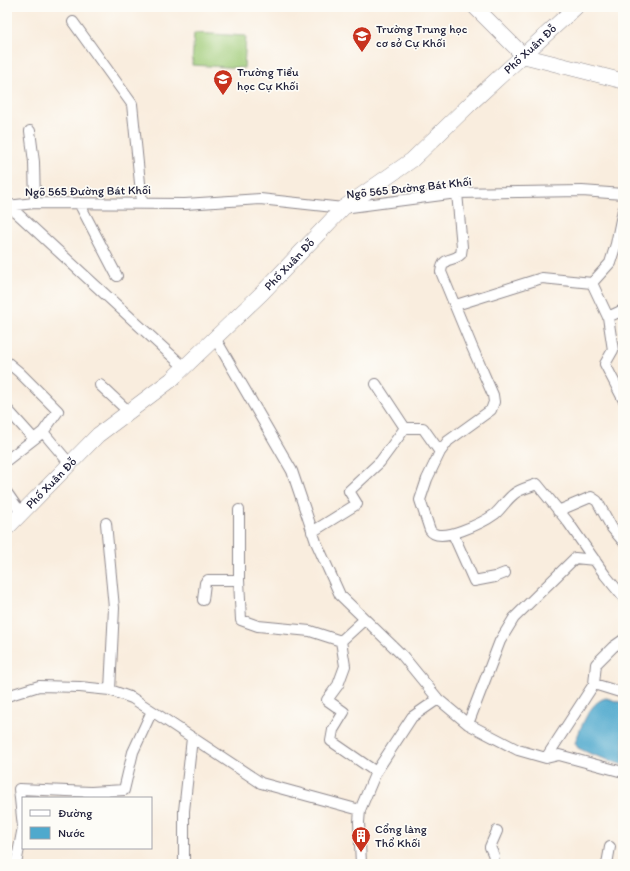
<svg xmlns="http://www.w3.org/2000/svg" width="630" height="871" viewBox="0 0 630 871" font-family="Itim,sans-serif">
<style>
.green{fill:#a0cc79;stroke:#61775a}
.water{fill:#4fa9cd;stroke:#386684}
.lines{fill:none;stroke-linecap:round;stroke-linejoin:round}
.street-casing{stroke:#8e888c;stroke-width:12}
.secondary-casing{stroke:#8e888c;stroke-width:16}
.street{stroke:#fff;stroke-width:10}
.secondary{stroke:#fff;stroke-width:15}
.labels{text-anchor:middle;stroke-width:3.5;stroke-linejoin:round;paint-order:stroke}
.poi-label{font-size:12px;fill:#22223b;stroke:#fdfcf7;text-anchor:start}
.street-label{font-size:12px;fill:#22223b;stroke:#fdfcf7}
</style>
<rect width="100%" height="100%" fill="#fdfcf7"/>
<filter id="ink" filterUnits="userSpaceOnUse"><feTurbulence type="fractalNoise" baseFrequency=".025" numOctaves="2"/><feDisplacementMap in="SourceGraphic" scale="8" xChannelSelector="R" yChannelSelector="G"/><feConvolveMatrix kernelMatrix="1 2 1 2 8 2 1 2 1" color-interpolation-filters="sRGB"/></filter>
<filter id="wash" filterUnits="userSpaceOnUse"><feTurbulence type="fractalNoise" baseFrequency=".012" numOctaves="4" result="noise"/><feDisplacementMap in="SourceGraphic" scale="16" xChannelSelector="R" yChannelSelector="G"/><feGaussianBlur stdDeviation="0.9" result="paint"/><feColorMatrix in="noise" values="0 0 0 0 0 0 0 0 0 0 0 0 0 0 0 0 0 1.4 0 .05"/><feComposite in="paint" operator="in"/></filter>
<g filter="url(#wash)">
<rect width="100%" height="100%" fill="#f9edde"/>
<path class="green" d="M194,33L246,36L244,68L192,65Z"/>
<path class="water" d="M606,698L623,703V765L591,754L578,748L575,743C581,728 589,702 606,698Z"/>
</g>
<g filter="url(#ink)">
<g class="lines">
<defs>
<path id="street" d="M73,22L132,104L142,203
M30,131L34,162L35,203
M457,193L462,247L461,254C452,263 443,255 441,272L472,347L493,395L494,402L491,410L448,441L440,452L427,479L420,500L430,530C439,545 484,522 495,514C502,508 507,499 514,494C519,489 530,487 537,484L568,522L605,575L623,597
M79,203L117,276
M7,204L184,367
M7,206L35,203L185,204L260,199L343,208L457,193L582,191L623,194
M592,283L610,263L616,244L623,210
M456,305L542,278L592,283L608,317L613,350L605,364L623,399
M608,317L623,310
M215,338L292,471L316,542L340,595L402,655L438,699L468,724L518,750L546,758L559,755L623,772
M7,362L19,372L58,411L43,432L70,464
M376,384L405,428
M100,385L129,412
M7,409L34,439
M7,460L43,432
M7,493L21,513
M239,510V580L241,620L258,626L310,631L341,641L365,619
M558,511L591,497L597,501L612,528L623,541
M106,523L114,608L110,690L132,698L152,711L261,783L360,810
M312,532L357,504L349,491L380,462L405,428H423L440,452
M453,534L474,581L495,577L505,573
M203,600L205,583L208,580H239
M341,641L345,666L338,685L327,700L344,712L333,730L331,741L376,772
M594,684L596,664L613,647L623,640
M7,696L39,686L80,687L110,690
M468,724L500,641L514,618L575,558L595,560
M546,758L594,684L623,693
M16,864L23,827L19,789L91,792L124,790L133,752L152,711
M184,864V811L192,738
M361,864L359,822L360,810L376,772L412,717L438,699
M492,864L494,856L490,847L497,831
M607,864L610,847"/>
<g id="secondary">
<path d="M475,7L524,56L623,81"/>
<path id="s1" d="M7,528L98,435L171,380L261,294L343,208L412,160L471,103L576,7"/>
</g>
</defs>
<use href="#street" class="street-casing"/>
<use href="#secondary" class="secondary-casing"/>
<use href="#street" class="street"/>
<use href="#secondary" class="secondary"/>
</g>
</g>
<defs>
<symbol id="school-pin" viewBox="-11 -11 22 30"><path d="M0 17L-7.5 6A9.5 9.5 0 1 1 7.5 6Z" fill="#c8321e" stroke="#fdfcf7"/><path d="M0-5L7-2L0 1L-7-2ZM-4 1L0 2.5L4 1V4Q0 6-4 4Z" fill="#fff"/></symbol>
<symbol id="building-pin" viewBox="-11 -11 22 30"><path d="M0 17L-7.5 6A9.5 9.5 0 1 1 7.5 6Z" fill="#c8321e" stroke="#fdfcf7"/><path d="M-4-6H4V6H1V3H-1V6H-4ZM-2.5-4.3h1.7v1.8h-1.7ZM.8-4.3h1.7v1.8H.8ZM-2.5-1h1.7V.8h-1.7ZM.8-1h1.7V.8H.8Z" fill="#fff"/></symbol>
</defs>
<g fill-rule="evenodd">
<use href="#school-pin" x="351" y="25" width="22" height="30"/>
<use href="#school-pin" x="212" y="68" width="22" height="30"/>
<use href="#building-pin" x="350" y="825" width="22" height="30"/>
</g>
<g class="labels">
<g class="poi-label">
<text x="376" y="33">Trường Trung học<tspan x="376" dy="14">cơ sở Cự Khối</tspan></text>
<text x="237" y="76">Trường Tiểu<tspan x="237" dy="14">học Cự Khối</tspan></text>
<text x="375" y="833">Cổng làng<tspan x="375" dy="14">Thổ Khối</tspan></text>
</g>
<g class="street-label">
<text dy="4" stroke="none"><textPath href="#s1" startOffset="711">Phố Xuân Đỗ</textPath></text>
<text transform="translate(409 188) rotate(-6)" y="4">Ngõ 565 Đường Bát Khối</text>
<text transform="translate(88 191) rotate(-1)" y="4">Ngõ 565 Đường Bát Khối</text>
<text dy="4" stroke="none"><textPath href="#s1" startOffset="387">Phố Xuân Đỗ</textPath></text>
<text dy="4" stroke="none"><textPath href="#s1" startOffset="63">Phố Xuân Đỗ</textPath></text>
</g>
</g>
<rect width="630" height="871" fill="none" stroke="#fdfcf7" stroke-width="24"/>
<rect x="22" y="797" width="130" height="52" fill="#fdfcf7" stroke="#a5a5ac"/>
<rect x="30" y="810" width="20" height="6" fill="#ffffff" stroke="#a5a5ac"/>
<text x="58" y="817" font-size="12" fill="#22223b">Đường</text>
<rect x="30" y="827" width="20" height="12" fill="#4fa9cd" stroke="#a5a5ac"/>
<text x="58" y="837" font-size="12" fill="#22223b">Nước</text>
</svg>
